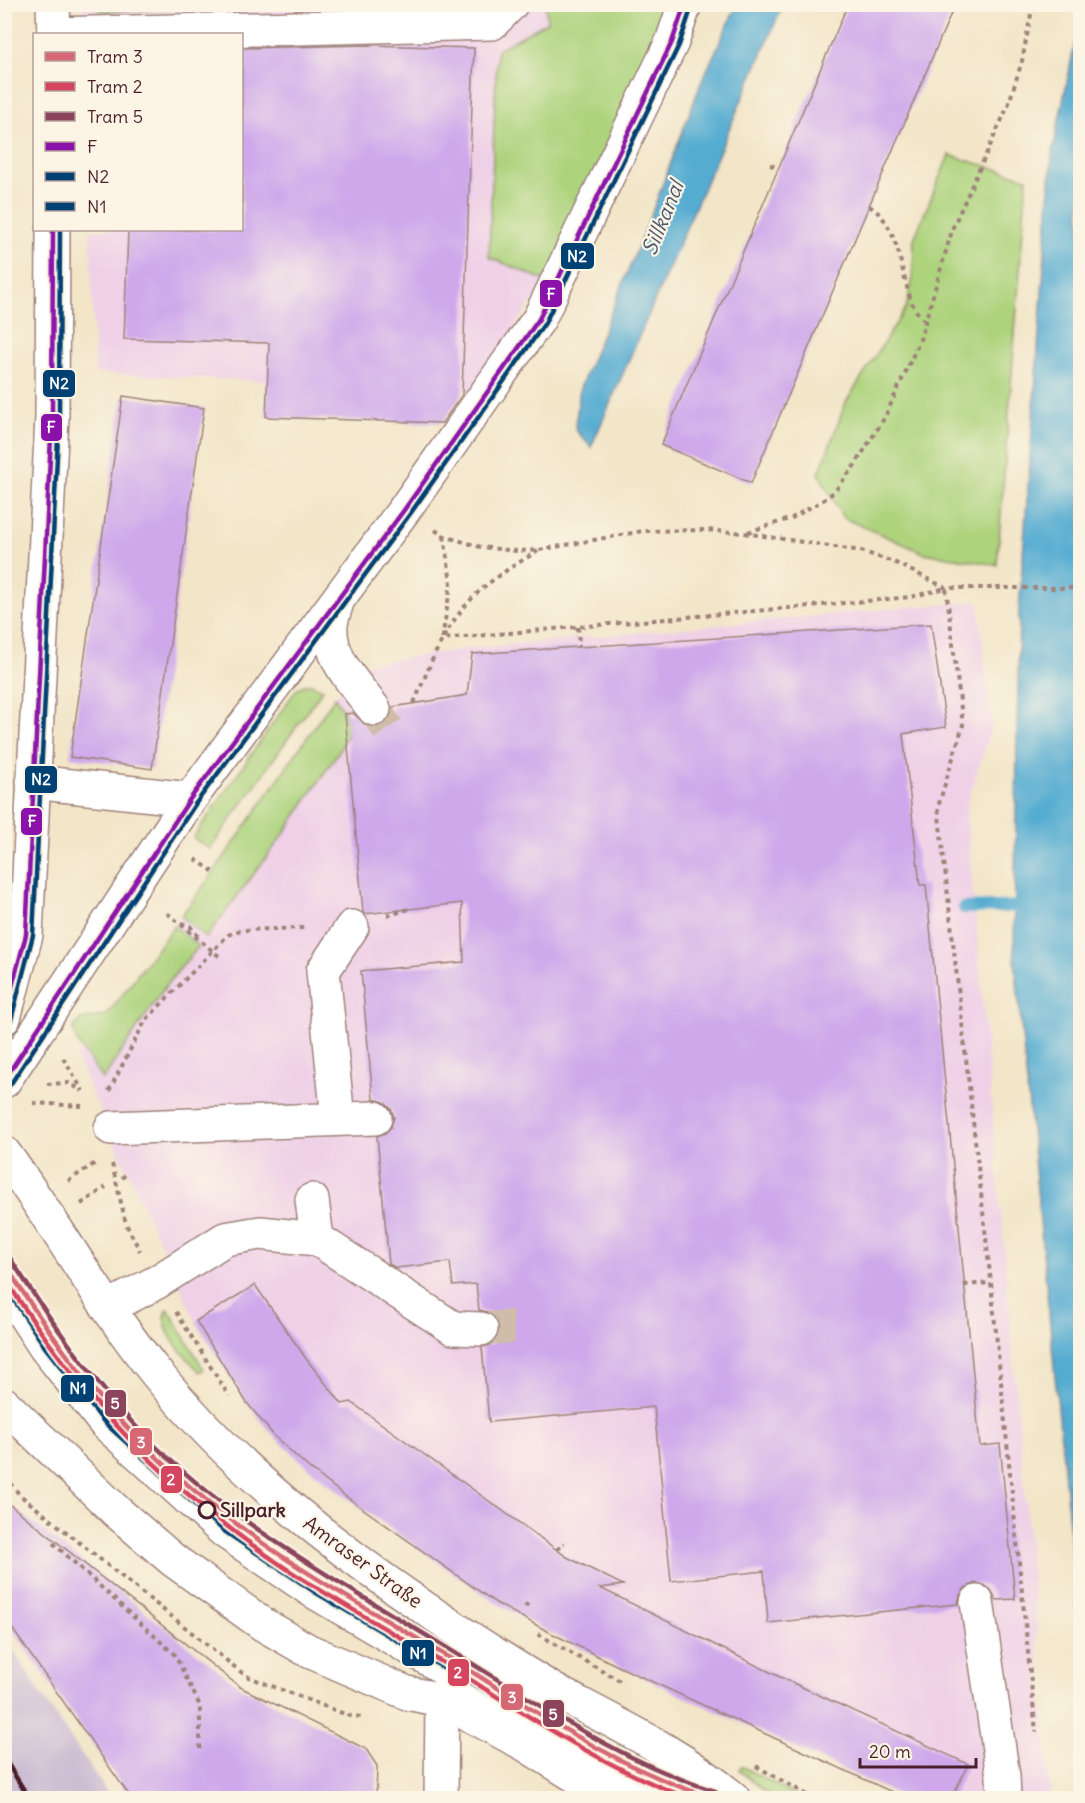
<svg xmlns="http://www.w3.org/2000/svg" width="1085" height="1803" viewBox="0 0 1085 1803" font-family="Delius,sans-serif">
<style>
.built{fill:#efd0e7}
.industrial{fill:#cdbed3}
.green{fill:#add37d;stroke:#7c7954;stroke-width:1.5}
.water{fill:#55acd1;stroke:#50667e;stroke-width:1.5}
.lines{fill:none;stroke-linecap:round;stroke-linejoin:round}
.stream{stroke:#55acd1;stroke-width:12}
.building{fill:#cea8eb}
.minor-tunnel{stroke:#d0bda9;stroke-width:33;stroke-dasharray:33 16;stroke-linecap:butt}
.minor-casing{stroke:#9e827a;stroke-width:36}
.path{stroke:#9e827a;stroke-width:4;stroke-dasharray:4.5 4.5;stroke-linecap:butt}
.minor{stroke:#fff;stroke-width:33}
.rail{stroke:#4a1f2b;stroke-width:4.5}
.bus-1-casing{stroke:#fcf5e5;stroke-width:9}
.bus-2-casing{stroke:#fcf5e5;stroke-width:9}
.bus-3-casing{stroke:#fcf5e5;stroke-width:9}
.bus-1{stroke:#8a12aa;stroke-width:4.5}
.bus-2{stroke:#004173;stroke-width:4.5}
.bus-3{stroke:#004173;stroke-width:4.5}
.tram-1-casing{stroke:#fcf5e5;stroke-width:9}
.tram-2-casing{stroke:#fcf5e5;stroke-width:9}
.tram-3-casing{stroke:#fcf5e5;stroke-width:9}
.tram-1{stroke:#d66775;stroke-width:4.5}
.tram-2{stroke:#d64560;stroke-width:4.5}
.tram-3{stroke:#8b445b;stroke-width:4.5}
.stop-dot{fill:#fcf5e5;stroke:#4a1f2b;stroke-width:3}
.labels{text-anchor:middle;stroke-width:4.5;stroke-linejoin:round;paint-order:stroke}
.stop-label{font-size:20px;font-weight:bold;fill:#4a1f2b;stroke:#fcf5e5;text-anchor:start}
.street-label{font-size:20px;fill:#4a1f2b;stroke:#fcf5e5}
.water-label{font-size:21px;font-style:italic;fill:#4e576d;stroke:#fcf5e5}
.line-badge{stroke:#fcf5e5;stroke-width:2}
.badge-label{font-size:16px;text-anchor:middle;font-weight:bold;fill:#fff}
</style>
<rect width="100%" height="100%" fill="#fcf5e5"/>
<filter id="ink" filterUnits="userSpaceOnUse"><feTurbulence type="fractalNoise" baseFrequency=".0167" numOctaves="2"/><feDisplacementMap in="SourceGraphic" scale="12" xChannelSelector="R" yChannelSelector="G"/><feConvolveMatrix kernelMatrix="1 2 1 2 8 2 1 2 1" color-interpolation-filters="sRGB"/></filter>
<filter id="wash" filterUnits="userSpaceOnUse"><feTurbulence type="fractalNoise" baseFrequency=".008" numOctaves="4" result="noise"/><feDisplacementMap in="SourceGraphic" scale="24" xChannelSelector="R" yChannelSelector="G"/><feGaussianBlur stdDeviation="1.35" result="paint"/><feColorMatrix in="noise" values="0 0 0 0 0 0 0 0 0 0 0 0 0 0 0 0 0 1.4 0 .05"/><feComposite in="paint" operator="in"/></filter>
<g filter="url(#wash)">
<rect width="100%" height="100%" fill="#f2e5c8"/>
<path class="built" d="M83,5H671L546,281L472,391L95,373L90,230H242V34H84Z
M978,601L992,725L966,808L1051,1798H905L620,1667L526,1620L496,1603L341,1493L308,1467L275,1437L247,1403L221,1362L195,1320L76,1058L214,872L335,697L367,664L473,648Z"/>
<path class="industrial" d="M4,1637L41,1694L111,1798H5Z"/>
<path class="green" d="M94,5H255L102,12Z
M546,5H671L666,19L546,281L489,257L497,50L547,22Z
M949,155L1027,178L997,565L924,553L843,518L819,474L846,402L906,308L913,278L914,239Z
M311,684L323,689L210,849L193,838L296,690L304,685Z
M335,697L345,714L347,734L339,751L286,831L206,938L181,916L214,872Z
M174,926L199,946L167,984L103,1079L78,1044L73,1029L80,1020L107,1015Z
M168,1309L204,1369L200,1372C187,1358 155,1329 168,1309Z
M741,1766L801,1798H773L739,1770Z"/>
<path class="water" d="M737,5H783L591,447L575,429L580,388L651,215L701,83Z
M1080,18V1636L1014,951L1019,610L1052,155Z"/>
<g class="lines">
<path class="stream" d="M964,908L1029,906"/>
</g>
<g id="blocks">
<path class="building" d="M848,4H955L751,483L661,445Z
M367,45L474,48L462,395L442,423L266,417L269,343L124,339L128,230H242V48Z
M123,396L204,408L152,769L70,757Z
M931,624L946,727L903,734L920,885H926L980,1446L1000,1444L1015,1599L996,1600L991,1590L984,1585L975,1583L965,1588L960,1595L958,1604L768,1623L764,1571L671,1581L654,1407L489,1422L482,1347L490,1345L497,1339L500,1329L498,1321L491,1313L479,1310L476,1284L453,1286L450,1262L396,1268L389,1264L377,1136L385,1133L391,1127L394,1117L391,1109L384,1102L373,1099L361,971L464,962L462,903L364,914L363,912L345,714L353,713L367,726L377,727L385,724L391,716L393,707L467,695L472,654Z
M255,1285L307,1360L342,1404L351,1402L567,1557L623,1585L600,1588L780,1677L968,1764L952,1798H905L620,1667L549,1632L496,1603L341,1493L308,1467L275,1437L247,1403L196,1321Z
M4,1500L240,1687L366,1749L377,1766L376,1798H131L4,1617Z"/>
</g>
</g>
<g filter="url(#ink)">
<use href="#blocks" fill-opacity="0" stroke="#9e827a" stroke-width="1.5"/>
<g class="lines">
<path class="minor-tunnel" d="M374,709L388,729
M481,1329L520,1326"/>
<defs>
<path id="minor" d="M53,4L54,34
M54,34L492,23L511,4
M337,602C335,609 332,617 331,624C328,658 355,684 374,709
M33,782L190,799
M4,1018L26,935L52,417L53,230
M4,1081L190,799L404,510L539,319L672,42L685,4
M338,1119L323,971L352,927
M111,1128L375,1118
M4,1153C57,1225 100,1304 157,1374C242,1478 350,1560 462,1633C493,1653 524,1673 555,1691C617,1724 679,1753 733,1798
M312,1200L317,1239
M4,1284L45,1347L105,1423L224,1531L313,1591L430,1660L643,1781L688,1798
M109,1307L157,1282L225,1239L260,1233L317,1239L453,1328L481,1329
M4,1404L116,1511L173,1560L264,1625L309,1651L407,1693L442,1700L526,1745L611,1798
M977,1602L1003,1776L1004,1798
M441,1798L442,1700"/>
</defs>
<use href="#minor" class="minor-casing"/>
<path class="path" d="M770,165L779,167
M869,206C900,224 900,273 912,303C915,311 921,317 926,322
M435,530L444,536L481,547L517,551L539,550L643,531L706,530L744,533L861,551L896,563L946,588H1080
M748,532L792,518L825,499L835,491L855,465L885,417L920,340L953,227L1008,106L1022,61L1033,4
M444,536L451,583L442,639L911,597L946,588L963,725L938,807L991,1283L1036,1732
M578,627L579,647
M414,703C427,673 438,641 458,615C479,586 509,568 538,551
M195,859L214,872
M167,913L220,957
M387,916L412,908
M181,923L190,926L198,936
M63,1058L83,1091
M47,1084L69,1083L82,1091
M109,1091L145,1021L228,935L241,930L306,928
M33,1103L82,1106
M112,1164L126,1224L140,1251
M122,1178L125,1175
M68,1181L97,1162
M81,1204L106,1187
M964,1285L991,1283
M176,1312L229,1396
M4,1476L20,1495L246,1676L350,1716L365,1717
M53,1543L175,1655L200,1706V1753
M557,1550L564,1543
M525,1607L529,1601
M538,1634L620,1681
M756,1766L813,1798"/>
<use href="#minor" class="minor"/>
<path class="rail" d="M4,1758L29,1798"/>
<defs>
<path id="bus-1" d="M4,1016L26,935L52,417L53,230
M4,1080L190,799L404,510L539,319L672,42L685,4"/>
<path id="bus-2" d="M11,1020L33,935L59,417L60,230
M10,1085L196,803L410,514L545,323L679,45L692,6"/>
<path id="bus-3" d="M4,1285L45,1347L105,1423L224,1531L313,1591L430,1660L643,1781L688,1798"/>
</defs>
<use href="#bus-1" class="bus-1-casing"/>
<use href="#bus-2" class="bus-2-casing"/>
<use href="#bus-3" class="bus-3-casing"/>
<use href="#bus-1" class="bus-1"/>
<use href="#bus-2" class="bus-2"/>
<use href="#bus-3" class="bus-3"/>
<defs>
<path id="tram-1" d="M4,1263C39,1318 76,1372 120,1420C163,1467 212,1507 264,1544C327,1588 395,1624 461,1665C540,1714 623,1771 713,1798"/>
<path id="tram-2" d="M4,1277C81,1398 162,1485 281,1565C338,1603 398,1635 455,1670C530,1717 606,1769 689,1798"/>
<path id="tram-3" d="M10,1258C49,1319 91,1379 141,1432C234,1527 351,1588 463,1658C543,1707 624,1763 715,1791"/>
</defs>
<use href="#tram-1" class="tram-1-casing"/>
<use href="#tram-2" class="tram-2-casing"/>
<use href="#tram-3" class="tram-3-casing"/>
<use href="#tram-1" class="tram-1"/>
<use href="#tram-2" class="tram-2"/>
<use href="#tram-3" class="tram-3"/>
</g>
</g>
<circle class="stop-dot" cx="207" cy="1510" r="8"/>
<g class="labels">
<g class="stop-label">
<text x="220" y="1517">Sillpark</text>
</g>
<g class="street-label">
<text transform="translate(363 1562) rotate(36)" y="7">Amraser Straße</text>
</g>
<g class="water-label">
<text transform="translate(663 218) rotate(-68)" y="7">Sillkanal</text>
</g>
</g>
<g class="line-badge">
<rect x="560" y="242" width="35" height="28" rx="6" fill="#004173"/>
<rect x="539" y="279" width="24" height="29" rx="6" fill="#8a12aa"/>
<rect x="42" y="369" width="34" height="29" rx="6" fill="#004173"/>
<rect x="40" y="413" width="23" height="29" rx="6" fill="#8a12aa"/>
<rect x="24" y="765" width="34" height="29" rx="6" fill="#004173"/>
<rect x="20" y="807" width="23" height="29" rx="6" fill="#8a12aa"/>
<rect x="60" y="1374" width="35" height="29" rx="6" fill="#004173"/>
<rect x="104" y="1389" width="23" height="29" rx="6" fill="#8b445b"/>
<rect x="129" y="1427" width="24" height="29" rx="6" fill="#d66775"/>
<rect x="160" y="1465" width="23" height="29" rx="6" fill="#d64560"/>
<rect x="401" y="1639" width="34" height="28" rx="6" fill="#004173"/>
<rect x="447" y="1658" width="23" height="29" rx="6" fill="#d64560"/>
<rect x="500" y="1683" width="24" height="28" rx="6" fill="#d66775"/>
<rect x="542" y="1699" width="23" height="29" rx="6" fill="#8b445b"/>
</g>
<g class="badge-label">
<text x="577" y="262">N2</text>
<text x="551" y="300">F</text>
<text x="59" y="389">N2</text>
<text x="51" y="433">F</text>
<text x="41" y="785">N2</text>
<text x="32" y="827">F</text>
<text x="78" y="1394">N1</text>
<text x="115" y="1409">5</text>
<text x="141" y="1448">3</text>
<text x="171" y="1485">2</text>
<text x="418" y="1659">N1</text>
<text x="458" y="1678">2</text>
<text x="512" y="1703">3</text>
<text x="553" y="1720">5</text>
</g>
<rect width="1085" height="1803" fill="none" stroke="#fcf5e5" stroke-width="24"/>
<rect x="33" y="33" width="210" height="198" fill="#fcf5e5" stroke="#b59f9b" stroke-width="1.5"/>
<rect x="45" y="52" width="30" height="9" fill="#d66775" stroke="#b59f9b" stroke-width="1.5"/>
<text x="87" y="63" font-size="18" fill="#4a1f2b">Tram 3</text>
<rect x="45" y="82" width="30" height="9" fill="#d64560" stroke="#b59f9b" stroke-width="1.5"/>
<text x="87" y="93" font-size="18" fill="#4a1f2b">Tram 2</text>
<rect x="45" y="112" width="30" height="9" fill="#8b445b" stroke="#b59f9b" stroke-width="1.5"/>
<text x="87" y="123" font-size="18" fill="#4a1f2b">Tram 5</text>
<rect x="45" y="142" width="30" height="9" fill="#8a12aa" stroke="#b59f9b" stroke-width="1.5"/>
<text x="87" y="153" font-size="18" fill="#4a1f2b">F</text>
<rect x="45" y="172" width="30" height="9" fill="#004173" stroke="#b59f9b" stroke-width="1.5"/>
<text x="87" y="183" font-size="18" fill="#4a1f2b">N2</text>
<rect x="45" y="202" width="30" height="9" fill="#004173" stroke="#b59f9b" stroke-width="1.5"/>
<text x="87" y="213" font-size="18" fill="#4a1f2b">N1</text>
<path d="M860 1758v9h116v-9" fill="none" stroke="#4a1f2b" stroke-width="3"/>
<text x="869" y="1758" font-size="18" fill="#4a1f2b" stroke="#fcf5e5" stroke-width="4.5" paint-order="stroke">20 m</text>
</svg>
